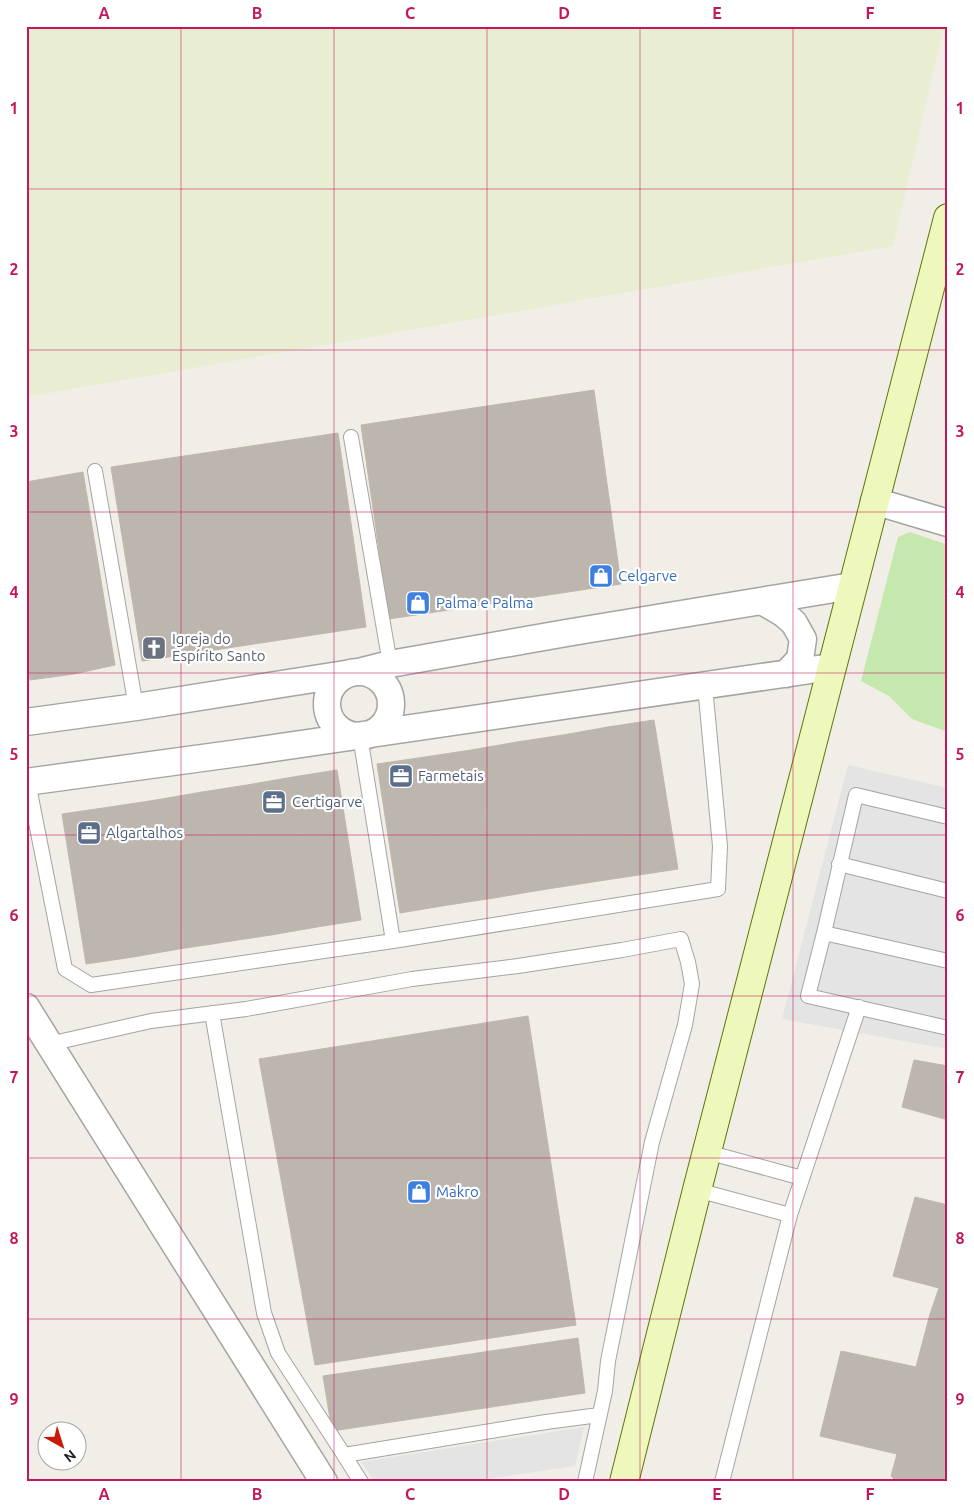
<svg xmlns="http://www.w3.org/2000/svg" width="974" height="1508" viewBox="0 0 974 1508" font-family="Ubuntu,sans-serif">
<style>
.farmland{fill:#e9eed2}
.grass{fill:#c5e8ae}
.parking{fill:#e4e4e4}
.building{fill:#bdb6af;stroke:#c1b6a9}
.lines{fill:none;stroke-linecap:round;stroke-linejoin:round}
.lane-casing{stroke:#a4a4a4;stroke-width:16}
.street-casing{stroke:#a4a4a4;stroke-width:29}
.secondary-casing{stroke:#5f7508;stroke-width:30}
.lane{stroke:#fff;stroke-width:14}
.street{stroke:#fff;stroke-width:26}
.secondary{stroke:#eff8bc;stroke-width:28}
.grid{fill:none;stroke:#c2185b;stroke-width:1;stroke-opacity:0.55}
.labels{text-anchor:middle;stroke-width:4.5;stroke-linejoin:round;paint-order:stroke}
.shop-label{font-size:15px;fill:#366cbe;stroke:#fff;text-anchor:start}
.worship-label{font-size:15px;fill:#5b616d;stroke:#fff;text-anchor:start}
.service-label{font-size:15px;fill:#4e5e75;stroke:#fff;text-anchor:start}
.neatline{fill:none;stroke:#c2185b;stroke-width:2}
.grid-label{font-size:16px;text-anchor:middle;font-weight:bold;fill:#c2185b}
</style>
<rect width="100%" height="100%" fill="#f0eee6"/>
<path class="farmland" d="M26,26H944L893,246L26,397Z"/>
<path class="grass" d="M910,532L948,545V732L912,719L889,696L861,681L898,537Z"/>
<path class="parking" d="M848,765L948,788V1049L782,1019Z
M584,1427L575,1466L468,1482H375L361,1462Z"/>
<path class="building" d="M594,390L621,584L389,619L361,425Z
M338,433L366,627L142,661L111,467Z
M83,472L115,665L74,674L43,479Z
M43,479L74,674L30,680L26,660V482Z
M654,720L678,869L632,876L608,727Z
M608,727L632,876L586,883L563,735Z
M563,735L586,883L541,890L517,742Z
M517,742L541,890L494,898L471,750Z
M471,750L494,898L448,905L425,757Z
M425,757L448,905L400,913L377,764Z
M337,770L361,920L317,927L293,777Z
M293,777L317,927L271,935L247,785Z
M247,785L271,935L225,942L202,792Z
M202,792L225,942L179,949L156,800Z
M156,800L179,949L133,957L110,807Z
M110,807L133,957L86,964L62,814Z
M528,1016L576,1325L315,1365L259,1059Z
M914,1060L948,1066V1120L902,1107Z
M915,1197L948,1205V1482H897L891,1476L897,1454L820,1436L841,1351L916,1367L930,1314L939,1288L893,1276Z
M578,1338L585,1393L332,1431L323,1376Z"/>
<g class="lines">
<defs>
<path id="lane" d="M351,437L390,664
M95,471L136,707
M360,736L393,941
M28,782L65,969L91,985L393,941L718,889L720,846L705,686
M948,817L856,795L824,933L808,996L948,1028
M839,864L948,891
M824,933L948,961
M212,1013L264,1313L278,1353L344,1455
M49,1044L151,1021L246,1009L412,979L518,966L622,950L681,939L688,962L692,984L685,1025L652,1142L608,1361L605,1391L585,1482
M707,1152L802,1178
M697,1190L790,1215
M361,1482L344,1455L546,1422L599,1415
M722,1482L790,1215L859,1007"/>
<path id="street" d="M874,501L948,523
M762,601L784,614L794,623L803,639L800,659L786,674
M327 704a32 32 0 1 1 64 0a32 32 0 1 1-64 0Z
M26,722L136,707L358,672L390,664L572,632L852,586
M26,782L239,753L831,667
M26,1007L324,1482"/>
<path id="secondary" d="M624,1482L697,1190L948,218"/>
</defs>
<use href="#lane" class="lane-casing"/>
<use href="#street" class="street-casing"/>
<use href="#secondary" class="secondary-casing"/>
<use href="#lane" class="lane"/>
<use href="#street" class="street"/>
<use href="#secondary" class="secondary"/>
</g>
<path class="grid" d="M181,26V1482M334,26V1482M487,26V1482M640,26V1482M793,26V1482M26,189H948M26,350H948M26,512H948M26,673H948M26,835H948M26,996H948M26,1158H948M26,1319H948"/>
<defs>
<symbol id="shop-square" viewBox="-11 -11 22 22"><rect x="-9" y="-9" width="18" height="18" rx="4" fill="#3f7fe0" stroke="#fff"/><path d="M-5-2.5h2.3a2.7 3.5 0 0 1 5.4 0H5L5.5 6h-11ZM-1.5-2.5h3a1.5 2.3 0 0 0-3 0Z" fill="#fff"/></symbol>
<symbol id="church-square" viewBox="-11 -11 22 22"><rect x="-9" y="-9" width="18" height="18" rx="4" fill="#6b7280" stroke="#fff"/><path d="M-1.2-6h2.4v3.5h3.3v2.4h-3.3V6h-2.4V-.1h-3.3v-2.4h3.3Z" fill="#fff"/></symbol>
<symbol id="office-square" viewBox="-11 -11 22 22"><rect x="-9" y="-9" width="18" height="18" rx="4" fill="#5c6f8a" stroke="#fff"/><path d="M-6-3h4V-5.5h4V-3h4V5H-6ZM-1-4.5V-3h2v-1.5ZM-6 0V1H6V0Z" fill="#fff"/></symbol>
</defs>
<g fill-rule="evenodd">
<use href="#shop-square" x="587" y="562" width="28" height="28"/>
<use href="#shop-square" x="404" y="589" width="28" height="28"/>
<use href="#church-square" x="140" y="634" width="28" height="28"/>
<use href="#office-square" x="387" y="762" width="28" height="28"/>
<use href="#office-square" x="260" y="788" width="28" height="28"/>
<use href="#office-square" x="75" y="819" width="28" height="28"/>
<use href="#shop-square" x="405" y="1178" width="28" height="28"/>
</g>
<g class="labels">
<g class="shop-label">
<text x="618" y="581">Celgarve</text>
<text x="436" y="608">Palma e Palma</text>
<text x="436" y="1197">Makro</text>
</g>
<g class="worship-label">
<text x="172" y="644">Igreja do<tspan x="172" dy="17">Espírito Santo</tspan></text>
</g>
<g class="service-label">
<text x="418" y="781">Farmetais</text>
<text x="292" y="807">Certigarve</text>
<text x="106" y="838">Algartalhos</text>
</g>
</g>
<rect width="974" height="1508" fill="none" stroke="#ffffff" stroke-width="55"/>
<g transform="translate(62 1446) rotate(141)"><circle r="24" fill="#ffffff" stroke="#a6a6a6"/>
<path d="M0-4L9 19L0 12L-9 19Z" fill="#ca1805"/>
<text y="-8" font-size="14" font-weight="bold" text-anchor="middle" fill="#202020">N</text>
</g>
<rect x="28" y="28" width="918" height="1452" class="neatline"/>
<g class="grid-label">
<text x="104" y="19">A</text>
<text x="257" y="19">B</text>
<text x="410" y="19">C</text>
<text x="564" y="19">D</text>
<text x="717" y="19">E</text>
<text x="870" y="19">F</text>
<text x="14" y="114">1</text>
<text x="960" y="114">1</text>
<text x="14" y="275">2</text>
<text x="960" y="275">2</text>
<text x="14" y="437">3</text>
<text x="960" y="437">3</text>
<text x="14" y="598">4</text>
<text x="960" y="598">4</text>
<text x="14" y="760">5</text>
<text x="960" y="760">5</text>
<text x="14" y="921">6</text>
<text x="960" y="921">6</text>
<text x="14" y="1083">7</text>
<text x="960" y="1083">7</text>
<text x="14" y="1244">8</text>
<text x="960" y="1244">8</text>
<text x="14" y="1405">9</text>
<text x="960" y="1405">9</text>
<text x="104" y="1500">A</text>
<text x="257" y="1500">B</text>
<text x="410" y="1500">C</text>
<text x="564" y="1500">D</text>
<text x="717" y="1500">E</text>
<text x="870" y="1500">F</text>
</g>
</svg>
